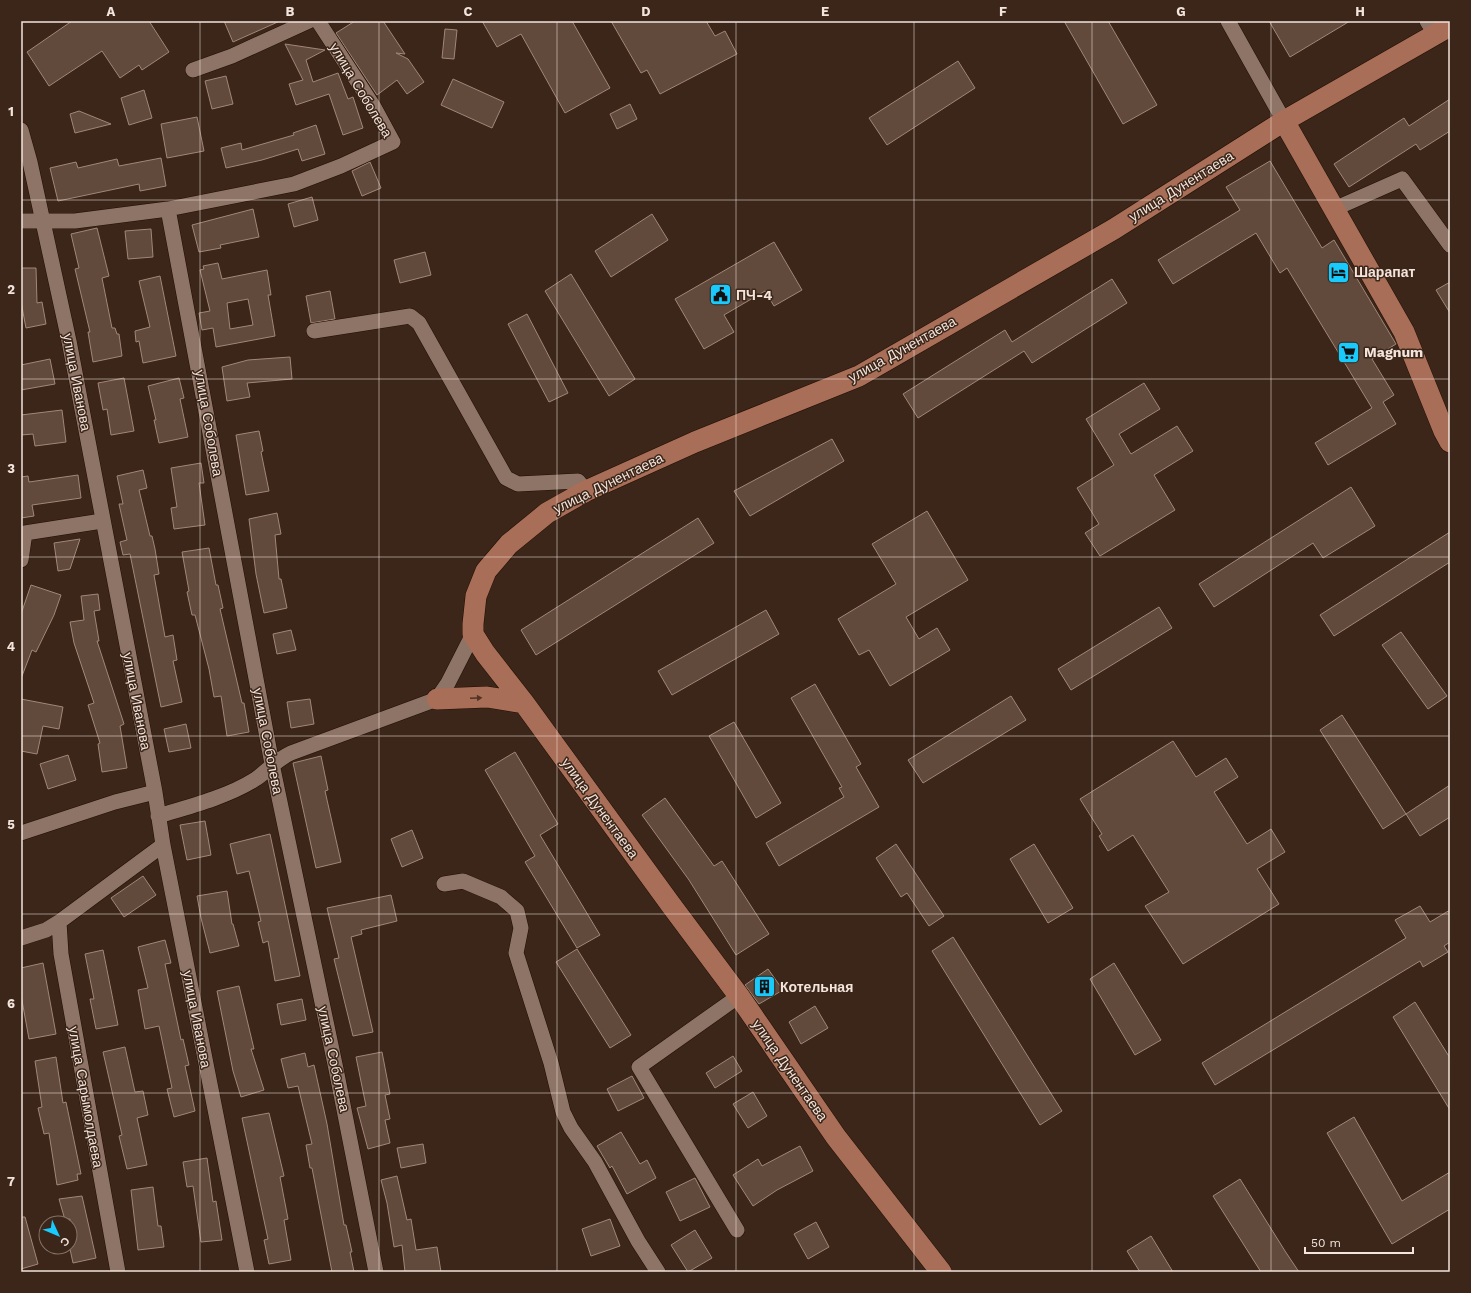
<svg xmlns="http://www.w3.org/2000/svg" width="1471" height="1293" viewBox="0 0 1471 1293" font-family="'Work Sans',sans-serif">
<style>
.building{fill:#61493b;stroke:#a18778;fill-rule:evenodd}
.lines{fill:none;stroke-linecap:round;stroke-linejoin:round}
.street-casing{stroke:#220e04;stroke-width:16}
.secondary-casing{stroke:#220e04;stroke-width:22}
.street{stroke:#8e7466;stroke-width:15}
.secondary{stroke:#a86e57;stroke-width:21}
.oneway{fill:#513425}
.grid{fill:none;stroke:#f3e4dc;stroke-width:1;stroke-opacity:0.55}
.labels{text-anchor:middle;stroke-width:3;stroke-linejoin:round;paint-order:stroke}
.street-label{font-size:14px;fill:#f3e4dc;stroke:#3b2619}
.poi-label{font-size:14px;font-weight:bold;fill:#f3e4dc;stroke:#3b2619;text-anchor:start}
.neatline{fill:none;stroke:#f3e4dc;stroke-width:1.5}
.grid-label{font-size:13px;text-anchor:middle;font-weight:bold;fill:#f3e4dc}
</style>
<rect width="100%" height="100%" fill="#3b2619"/>
<path class="building" d="M72,21H149L169,52L142,70L139,65L120,78L102,51L49,86L27,52Z
M224,21H280L233,42Z
M355,21H383L405,54L396,53L408,59L424,82L407,94L397,80L377,95L336,33Z
M482,21H572L610,88L565,113L521,34L497,47Z
M611,21H706L715,36L725,31L737,54L660,94L647,70L641,73Z
M1064,21H1108L1157,105L1123,124Z
M1269,21H1350L1290,57Z
M445,29L457,30L454,59L442,58Z
M285,44L325,50L306,60L313,82L338,73L348,99L353,97L363,128L343,135L329,94L296,105L289,84L303,80Z
M958,61L975,88L887,145L869,118Z
M226,76L233,104L212,109L205,81Z
M453,79L504,102L492,128L441,105Z
M144,90L152,118L129,125L121,98Z
M1450,99V131L1420,150L1416,144L1349,187L1334,164L1404,118L1409,126Z
M630,104L637,119L617,129L610,114Z
M79,111L111,124L75,133L70,114Z
M197,117L204,151L167,158L161,124Z
M316,125L325,154L302,161L298,149L262,160L226,168L221,148L241,143L242,150L294,135L293,133Z
M161,158L166,186L140,191L139,184L58,201L50,168L76,162L78,168L117,159L119,166Z
M1270,161L1322,248L1334,240L1396,344L1372,359L1394,395L1383,402L1396,424L1328,465L1315,443L1372,408L1287,268L1280,273L1256,233L1173,284L1158,260L1240,210L1226,187Z
M370,162L381,188L362,196L352,171Z
M312,197L318,220L294,227L288,204Z
M253,209L259,237L220,245L221,248L199,252L192,225Z
M652,214L668,240L611,277L595,251Z
M97,228L109,276L102,278L112,328H115L117,334H119L122,356L93,362L88,332H90L75,269L79,268L71,234Z
M151,229L153,257L128,259L125,231Z
M774,242L802,290L774,306L765,291L724,315L734,332L704,349L675,299Z
M425,252L431,275L400,283L394,260Z
M218,263L222,279L267,270L271,295H268L275,336L216,347L213,328L202,330L199,313L210,311L200,270L204,269L203,266ZM248,299L253,325L230,329L227,303Z
M21,268H36L37,303L42,302L46,324L26,328L21,302Z
M571,274L635,379L609,396L545,291Z
M160,276L176,356L143,363L139,341L136,342L135,331L150,327L139,281Z
M1112,279L1127,303L1032,363L1024,351L918,418L903,394L1005,330L1012,342Z
M1450,282V313L1436,290Z
M330,291L335,319L311,323L306,296Z
M527,314L568,393L549,402L508,324Z
M290,357L292,379L247,383L250,397L227,401L222,367L248,360Z
M50,359L55,384L21,390V365Z
M124,378L134,431L111,435L107,409L103,410L98,383Z
M179,378L184,398L180,399L188,437L159,443L154,420H156L148,386Z
M1144,383L1160,409L1119,434L1131,454L1177,426L1193,451L1154,475L1175,510L1100,556L1085,533L1099,524L1077,488L1114,465L1086,419Z
M62,410L66,442L35,446L33,434L21,435V415Z
M259,431L263,451L261,452L269,491L246,495L236,435Z
M832,439L844,461L750,516L734,491Z
M201,463L204,483H199L205,525L174,529L171,508L177,507L171,468Z
M143,470L147,488L139,490L150,536H152L155,549L159,574L154,575L165,637L173,635L177,660L173,661L182,702L161,707L130,554L123,555L120,542L127,540L119,504H123L117,476Z
M78,475L81,498L32,505L34,516L21,518V477L28,476L29,482Z
M1351,487L1375,526L1323,558L1313,543L1214,607L1199,584Z
M927,511L968,580L906,617L919,639L937,628L950,650L890,686L869,650L859,655L838,619L896,584L872,544Z
M277,513L281,534L275,535L279,579H281L287,608L264,613L256,574L249,519Z
M698,518L714,543L536,655L521,630Z
M1450,532V562L1334,636L1320,615Z
M80,539L70,569L58,571L54,543Z
M209,548L216,585H218L223,608L220,609L242,703H244L249,732L227,736L221,696L214,697L209,669L195,615H192L187,592L189,591L182,552Z
M31,585L61,595L54,615L36,652L32,650L22,676L21,614Z
M98,594L100,610L94,611L99,641H97L124,724L120,726L127,768L102,772L98,744L100,743L88,705L94,703L74,643L70,622L84,620L81,596Z
M1159,607L1172,628L1071,690L1058,669Z
M766,610L779,634L672,695L658,671Z
M291,630L296,650L277,654L273,634Z
M1401,632L1447,696L1428,709L1382,645Z
M815,684L861,764L856,767L879,807L779,866L766,843L844,797L839,788L842,787L791,698Z
M1011,696L1026,720L923,783L908,760Z
M21,699L63,707L59,729L43,726L37,754L21,751Z
M310,699L314,724L291,728L287,702Z
M1342,715L1406,814L1383,829L1320,730Z
M734,722L781,803L756,818L709,736Z
M186,724L191,748L169,752L164,729Z
M1173,741L1196,777L1226,758L1238,777L1214,792L1247,844L1271,829L1285,852L1257,869L1279,904L1183,964L1145,906L1169,892L1133,835L1108,851L1099,836L1102,834L1080,799Z
M515,752L558,824L540,835L600,935L577,948L525,862L535,856L485,770Z
M68,755L76,780L48,789L40,764Z
M321,756L328,790L325,791L341,862L316,868L293,763Z
M1450,785V817L1420,836L1406,814Z
M665,798L714,866L722,861L769,934L736,955L689,880L642,815Z
M205,821L211,855L187,860L180,825Z
M412,830L423,858L402,867L391,839Z
M270,834L300,976L275,981L268,941L263,943L258,922L261,921L249,871L237,874L230,844Z
M896,844L944,916L929,926L907,893L901,897L876,858Z
M1034,844L1073,908L1048,923L1010,859Z
M143,876L156,895L124,917L111,898Z
M227,891L232,924H233L239,946L210,953L201,918L197,896Z
M391,895L397,921L361,930L362,934L351,937L373,1032L353,1036L334,959L339,958L327,908Z
M1420,906L1430,922L1450,910V942L1444,946L1448,952L1423,967L1420,961L1215,1085L1202,1063L1406,938L1395,920Z
M953,937L1062,1111L1040,1125L932,951Z
M165,940L171,963L165,964L181,1040L183,1039L189,1065L185,1066L195,1111L174,1117L167,1089L172,1088L159,1026L145,1029L138,990L148,988L138,947Z
M577,949L631,1035L610,1048L556,962Z
M103,950L118,1025L96,1029L90,999H94L85,954Z
M43,963L56,1034L29,1039L21,995V968Z
M1114,963L1161,1040L1135,1055L1090,979Z
M768,969L783,990L759,1004L745,985Z
M239,986L254,1049H251L264,1090L241,1097L233,1071L217,991Z
M302,999L306,1020L281,1025L277,1004Z
M1415,1002L1450,1058V1110L1393,1017Z
M815,1006L828,1028L801,1044L789,1022Z
M125,1047L135,1092L143,1091L148,1115L137,1118L147,1165L127,1169L119,1136L122,1135L103,1052Z
M382,1052L390,1094L385,1095L390,1119L385,1120L390,1143L368,1149L357,1108L366,1106L356,1057Z
M305,1053L308,1067L314,1065L327,1124L344,1225H346L352,1252H350L354,1272H332L312,1168H310L306,1145L312,1144L298,1086L288,1088L281,1059Z
M733,1056L742,1071L715,1088L706,1073Z
M56,1057L63,1103L66,1102L81,1174H77L78,1180L57,1185L49,1133L44,1134L38,1108L42,1107L35,1061Z
M632,1076L644,1098L618,1111L607,1089Z
M753,1092L767,1116L748,1128L733,1104Z
M269,1113L284,1176L280,1177L288,1219L284,1220L291,1260L269,1264L264,1240L268,1239L242,1118Z
M1354,1117L1402,1201L1450,1172V1209L1392,1244L1327,1133Z
M621,1132L640,1164L647,1160L656,1178L627,1194L612,1166L610,1168L597,1146Z
M423,1144L426,1163L401,1168L397,1148Z
M800,1146L813,1171L777,1190L753,1206L733,1175L758,1159L762,1166Z
M207,1158L213,1202L216,1201L222,1240L201,1242L193,1186L187,1187L183,1162Z
M397,1176L407,1220L411,1219L416,1250L437,1247L441,1272H405L402,1245L394,1247L387,1203L381,1180Z
M695,1178L710,1207L680,1221L666,1192Z
M1240,1179L1285,1251L1299,1272H1261L1213,1196Z
M153,1187L158,1226H161L164,1247L138,1250L131,1190Z
M82,1196L96,1258L73,1263L70,1249V1219L65,1220L59,1199Z
M21,1217H25L38,1264L21,1269Z
M610,1219L620,1246L591,1256L582,1229Z
M816,1222L829,1247L808,1259L794,1234Z
M695,1230L712,1258L688,1272L671,1245Z
M1151,1236L1173,1272H1140L1127,1251Z"/>
<g class="lines">
<defs>
<path id="street" d="M1228,21L1284,121
M1427,21L1435,34
M193,70L232,56L309,21
M21,130L30,162L69,341L155,792L163,845L247,1272
M168,209L272,764L336,1069L376,1272
M1334,209L1402,179L1450,245
M21,221H75L168,209L294,184L341,166L393,142L374,107L318,21
M314,331L410,316L419,323L506,478L518,484L578,481L586,491
M21,560L25,533L102,521
M158,816C188,807 227,797 254,780C267,772 274,761 291,753L437,699L448,683L473,634
M21,833L115,802L155,792
M444,884L463,881L501,897L517,911L521,928L516,953L551,1063L563,1112L571,1128L595,1162L638,1241L658,1272
M59,922L61,954L118,1272
M21,938L46,930L59,922L163,845
M737,1230L639,1067L739,996"/>
<path id="secondary" d="M1284,121L1404,332L1444,431L1450,442
M437,699L487,697L524,703
M941,1272L836,1137L739,996L671,905L524,703L485,653L473,634V624L476,596L486,571L509,544L547,513L586,491L695,442L859,376L1114,229L1284,121L1450,26"/>
</defs>
<use href="#street" class="street-casing"/>
<use href="#secondary" class="secondary-casing"/>
<use href="#street" class="street"/>
<use href="#secondary" class="secondary"/>
</g>
<defs><path id="oneway-solid" d="M-6-.8H1V-3.2L6.5 0L1 3.2V.8H-6Z"/></defs>
<use class="oneway" href="#oneway-solid" transform="translate(476 698) rotate(-3)"/>
<path class="grid" d="M200,21V1272M379,21V1272M557,21V1272M736,21V1272M914,21V1272M1092,21V1272M1271,21V1272M21,200H1450M21,379H1450M21,557H1450M21,736H1450M21,914H1450M21,1093H1450"/>
<defs>
<symbol id="hotel-square" viewBox="-11 -11 22 22"><rect x="-9" y="-9" width="18" height="18" rx="4" fill="#19cafc" stroke="#3b2619"/><path d="M-6-4.5h1.5V1H6V5H4.5V3h-9V5H-6ZM-4 0a1.8 1.8 0 1 1 3.6 0ZM.5 0V-2.5h3Q6-2.5 6 0Z" fill="#111"/></symbol>
<symbol id="civic-square" viewBox="-11 -11 22 22"><rect x="-9" y="-9" width="18" height="18" rx="4" fill="#19cafc" stroke="#3b2619"/><path d="M-.6-6.5H3V-4.5H.6V-3L4-1V1h2V6H-6V1h2V-1L-.6-3ZM-1.2 2.5V6h2.4V2.5Z" fill="#111"/></symbol>
<symbol id="supermarket-square" viewBox="-11 -11 22 22"><rect x="-9" y="-9" width="18" height="18" rx="4" fill="#19cafc" stroke="#3b2619"/><path d="M-6-5.5h2.5l.6 2H6L4.5 2H-2.5L-4.4-4H-6ZM-1.5 3.2a1.3 1.3 0 1 0 .1 0ZM3 3.2a1.3 1.3 0 1 0 .1 0Z" fill="#111"/></symbol>
<symbol id="building-square" viewBox="-11 -11 22 22"><rect x="-9" y="-9" width="18" height="18" rx="4" fill="#19cafc" stroke="#3b2619"/><path d="M-4-6H4V6H1V3H-1V6H-4ZM-2.5-4.3h1.7v1.8h-1.7ZM.8-4.3h1.7v1.8H.8ZM-2.5-1h1.7V.8h-1.7ZM.8-1h1.7V.8H.8Z" fill="#111"/></symbol>
</defs>
<g fill-rule="evenodd">
<use href="#hotel-square" x="1326" y="260" width="25" height="25"/>
<use href="#civic-square" x="708" y="282" width="25" height="25"/>
<use href="#supermarket-square" x="1336" y="340" width="25" height="25"/>
<use href="#building-square" x="752" y="974" width="25" height="25"/>
</g>
<g class="labels">
<g class="street-label">
<text transform="translate(361 90) rotate(59)" y="5">улица Соболева</text>
<text transform="translate(1181 186) rotate(-32)" y="5">улица Дунентаева</text>
<text transform="translate(902 349) rotate(-29)" y="5">улица Дунентаева</text>
<text transform="translate(77 382) rotate(79)" y="5">улица Иванова</text>
<text transform="translate(209 423) rotate(80)" y="5">улица Соболева</text>
<text transform="translate(608 483) rotate(-26)" y="5">улица Дунентаева</text>
<text transform="translate(137 701) rotate(79)" y="5">улица Иванова</text>
<text transform="translate(268 741) rotate(79)" y="5">улица Соболева</text>
<text transform="translate(600 808) rotate(54)" y="5">улица Дунентаева</text>
<text transform="translate(197 1019) rotate(79)" y="5">улица Иванова</text>
<text transform="translate(334 1059) rotate(78)" y="5">улица Соболева</text>
<text transform="translate(790 1070) rotate(55)" y="5">улица Дунентаева</text>
<text transform="translate(86 1097) rotate(80)" y="5">улица Сарымолдаева</text>
</g>
<g class="poi-label">
<text x="1354" y="277">Шарапат</text>
<text x="736" y="300">ПЧ-4</text>
<text x="1364" y="357">Magnum</text>
<text x="780" y="992">Котельная</text>
</g>
</g>
<rect width="1471" height="1293" fill="none" stroke="#3b2619" stroke-width="44"/>
<g transform="translate(58 1235) rotate(134)"><circle r="19" fill="#3b2619" stroke="#857267"/>
<path d="M0-3L7 15L0 10L-7 15Z" fill="#19cafc"/>
<text y="-6" font-size="11" font-weight="bold" text-anchor="middle" fill="#f3e4dc">С</text>
</g>
<path d="M1305 1247v6h108v-6" fill="none" stroke="#f3e4dc" stroke-width="2"/>
<text x="1311" y="1247" font-size="12" fill="#f3e4dc" stroke="#3b2619" stroke-width="3" paint-order="stroke">50 m</text>
<rect x="22" y="22" width="1427" height="1249" class="neatline"/>
<g class="grid-label">
<text x="111" y="16">A</text>
<text x="290" y="16">B</text>
<text x="468" y="16">C</text>
<text x="646" y="16">D</text>
<text x="825" y="16">E</text>
<text x="1003" y="16">F</text>
<text x="1181" y="16">G</text>
<text x="1360" y="16">H</text>
<text x="11" y="116">1</text>
<text x="11" y="294">2</text>
<text x="11" y="473">3</text>
<text x="11" y="651">4</text>
<text x="11" y="829">5</text>
<text x="11" y="1008">6</text>
<text x="11" y="1186">7</text>
</g>
</svg>
